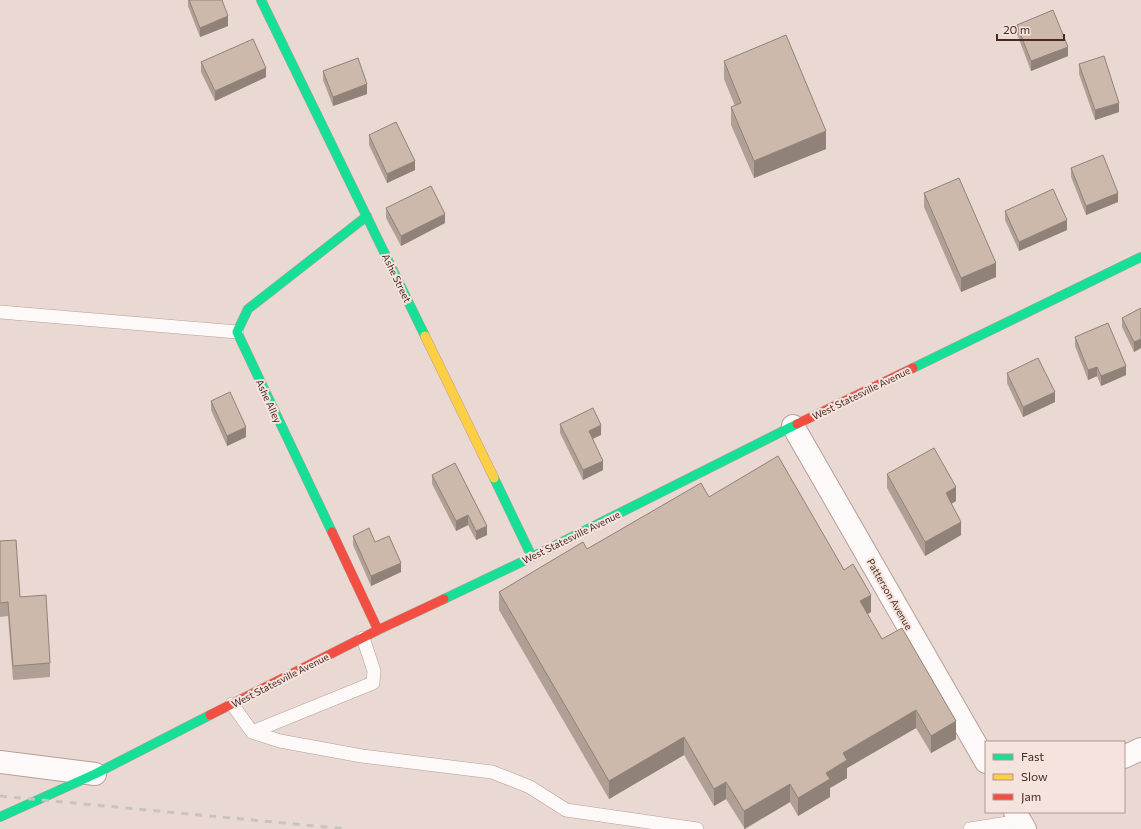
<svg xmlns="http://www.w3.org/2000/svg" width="1141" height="829" viewBox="0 0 1141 829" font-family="Commissioner,sans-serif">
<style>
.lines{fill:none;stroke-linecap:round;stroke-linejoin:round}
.lane-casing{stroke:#b69f98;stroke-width:14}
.street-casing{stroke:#b69f98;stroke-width:24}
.fast-casing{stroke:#b69f98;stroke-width:10}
.slow-casing{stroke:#b69f98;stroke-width:10}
.jam-casing{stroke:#b69f98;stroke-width:10}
.lane{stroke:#fcf9f8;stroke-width:13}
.street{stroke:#fcf9f8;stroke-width:22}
.fast{stroke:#16e098;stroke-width:9}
.slow{stroke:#ffcf43;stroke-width:9}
.jam{stroke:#f24e42;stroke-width:9}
.rail{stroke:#c9c3c1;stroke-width:3;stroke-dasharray:7 7;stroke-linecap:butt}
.wall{fill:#b09f94}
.shaded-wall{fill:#908278}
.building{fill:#cdb9ac;stroke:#908278}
.labels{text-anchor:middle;stroke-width:4;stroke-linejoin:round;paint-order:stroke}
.street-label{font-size:10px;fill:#49281e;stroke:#f5e3de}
</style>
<rect width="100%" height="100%" fill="#ead8d2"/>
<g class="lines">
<defs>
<path id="lane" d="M0,312L237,332
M232,704L252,732L280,741L362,756L492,772L530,787L566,810L697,829
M252,732L373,683L374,671L363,638
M970,829L1020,821"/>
<path id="street" d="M793,426L986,762
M1124,757L1141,749
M0,762L95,774
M1015,812L1025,829"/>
<path id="fast" d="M261,0L425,336
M913,368L1141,257
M494,478L532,557
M332,532L237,332L248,309L367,216
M444,599L532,557L797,424
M0,817L95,774L210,715"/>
<path id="slow" d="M425,336L494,478"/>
<path id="jam" d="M797,424L913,368
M332,532L378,630
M210,715L378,630L444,599"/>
</defs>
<use href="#lane" class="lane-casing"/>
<use href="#street" class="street-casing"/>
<use href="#fast" class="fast-casing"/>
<use href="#slow" class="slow-casing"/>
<use href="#jam" class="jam-casing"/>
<use href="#lane" class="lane"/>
<use href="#street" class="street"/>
<use href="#fast" class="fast"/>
<use href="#slow" class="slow"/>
<use href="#jam" class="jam"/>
<path class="rail" d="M0,796L347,829"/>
</g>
<path class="wall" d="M188,0H222L228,26L200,37L188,6Z
M1017,25L1068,56L1031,71L1017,34Z
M724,61L826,149L754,178L731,125V107L735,106L724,79Z
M201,62L266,77L215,101L201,72Z
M1079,64L1119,112L1095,120L1079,74Z
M323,71L367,94L333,106L323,80Z
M369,135L415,170L387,183L369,145Z
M1071,168L1118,202L1086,215L1071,177Z
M924,193L996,277L961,292L924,207Z
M386,208L445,223L401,246L386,218Z
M1005,211L1067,230L1019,251L1005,220Z
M1141,308V348L1134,352L1122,327V318Z
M1075,337L1126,375L1101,386L1097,376L1088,380L1075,346Z
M1007,373L1055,402L1023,417L1007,383Z
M211,401L246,437L227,446L211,410Z
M560,424L601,435L593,439L603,470L583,480L560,433Z
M887,474L956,501L951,504L961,535L925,556L887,488Z
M432,475L487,535L476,540L468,525L456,531L432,484Z
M709,497L844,570L871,612L867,614L882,639L956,739L931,753L916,728L847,768V778L830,788V797L798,816L790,802L745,829L726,799L714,806L684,755L609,799L499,610V592Z
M353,536L375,542L401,572L371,586L353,545Z
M0,541L20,597L50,663V677L13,680L8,616L0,617Z"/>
<path class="shaded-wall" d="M228,16V26L200,37V28Z
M1068,47V56L1031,71V61Z
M266,68V77L215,101V91Z
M367,84V94L333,106V97Z
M1119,103V112L1095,120V110Z
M826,131V149L754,178V161Z
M415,161V170L387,183V174Z
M1118,193V202L1086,215V206Z
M445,214V223L401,246V236Z
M1067,220V230L1019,251V242Z
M996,263V277L961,292V278Z
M1141,339V348L1134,352V342Z
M1126,366V375L1101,386V376Z
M1097,367V376L1088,380V370Z
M1055,392V402L1023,417V407Z
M601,425V435L589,440V431Z
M246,427V437L227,446V436Z
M603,461V470L583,480V470Z
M956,487V501L946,507V493Z
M468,515V525L456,531V521Z
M961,522V535L925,556V542Z
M487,526V535L476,540V531Z
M401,563V572L371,586V576Z
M871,595V612L860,619V601Z
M916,710V728L847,768V778L830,788V797L798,816V798L826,773L843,753Z
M956,721V739L931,753V736Z
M684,737V755L609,799V781Z
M726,782V799L714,806V789Z
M790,784V802L744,829V811Z"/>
<path class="building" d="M189,0H222L228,16L200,28Z
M1053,10L1068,47L1031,61L1017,25Z
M786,35L826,131L754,161L731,107L741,103L724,61Z
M253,39L266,68L215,91L201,62Z
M1104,56L1119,103L1095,110L1079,64Z
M358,58L367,84L333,97L323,71Z
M396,122L415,161L387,174L369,135Z
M1103,155L1118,193L1086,206L1071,168Z
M959,178L996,263L961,278L924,193Z
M431,186L445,214L401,236L386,208Z
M1053,189L1067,220L1019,242L1005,211Z
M1141,308V339L1134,342L1122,318Z
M1108,323L1126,366L1101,376L1097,367L1088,370L1075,337Z
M1038,358L1055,392L1023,407L1007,373Z
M230,392L246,427L227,436L211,401Z
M593,408L601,425L589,431L603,461L583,470L560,424Z
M934,448L956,487L946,493L961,522L925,542L887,474Z
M778,456L844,570L853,564L871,595L860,601L882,639L902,628L956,721L931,736L916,710L843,753L847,760L826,773L830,779L798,798L790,784L744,811L726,782L714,789L684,737L609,781L499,592L583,542L587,549L701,483L709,497Z
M455,463L487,526L476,531L468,515L456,521L432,475Z
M369,528L375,542L389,536L401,563L371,576L353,536Z
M16,540L20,597L46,595L50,663L13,666L8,602L0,603V541Z"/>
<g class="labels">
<g class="street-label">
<text transform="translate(397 278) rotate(64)" y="4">Ashe Street</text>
<text transform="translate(861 393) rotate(-26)" y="4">West Statesville Avenue</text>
<text transform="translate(269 401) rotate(65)" y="4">Ashe Alley</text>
<text transform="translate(571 537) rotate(-26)" y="4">West Statesville Avenue</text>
<text transform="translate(890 594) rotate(60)" y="4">Patterson Avenue</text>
<text transform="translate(280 680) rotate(-27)" y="4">West Statesville Avenue</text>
</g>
</g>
<rect x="985" y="741" width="140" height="72" fill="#f5e3de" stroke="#b09891"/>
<rect x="993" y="754" width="20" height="6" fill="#16e098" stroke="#b09891"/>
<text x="1021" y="761" font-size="12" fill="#49281e">Fast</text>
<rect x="993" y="774" width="20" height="6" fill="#ffcf43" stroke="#b09891"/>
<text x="1021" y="781" font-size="12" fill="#49281e">Slow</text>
<rect x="993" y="794" width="20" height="6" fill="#f24e42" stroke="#b09891"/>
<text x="1021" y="801" font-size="12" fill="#49281e">Jam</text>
<path d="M997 34v6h67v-6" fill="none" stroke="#49281e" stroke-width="2"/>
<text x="1003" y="34" font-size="12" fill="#49281e" stroke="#f5e3de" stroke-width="3" paint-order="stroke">20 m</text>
</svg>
